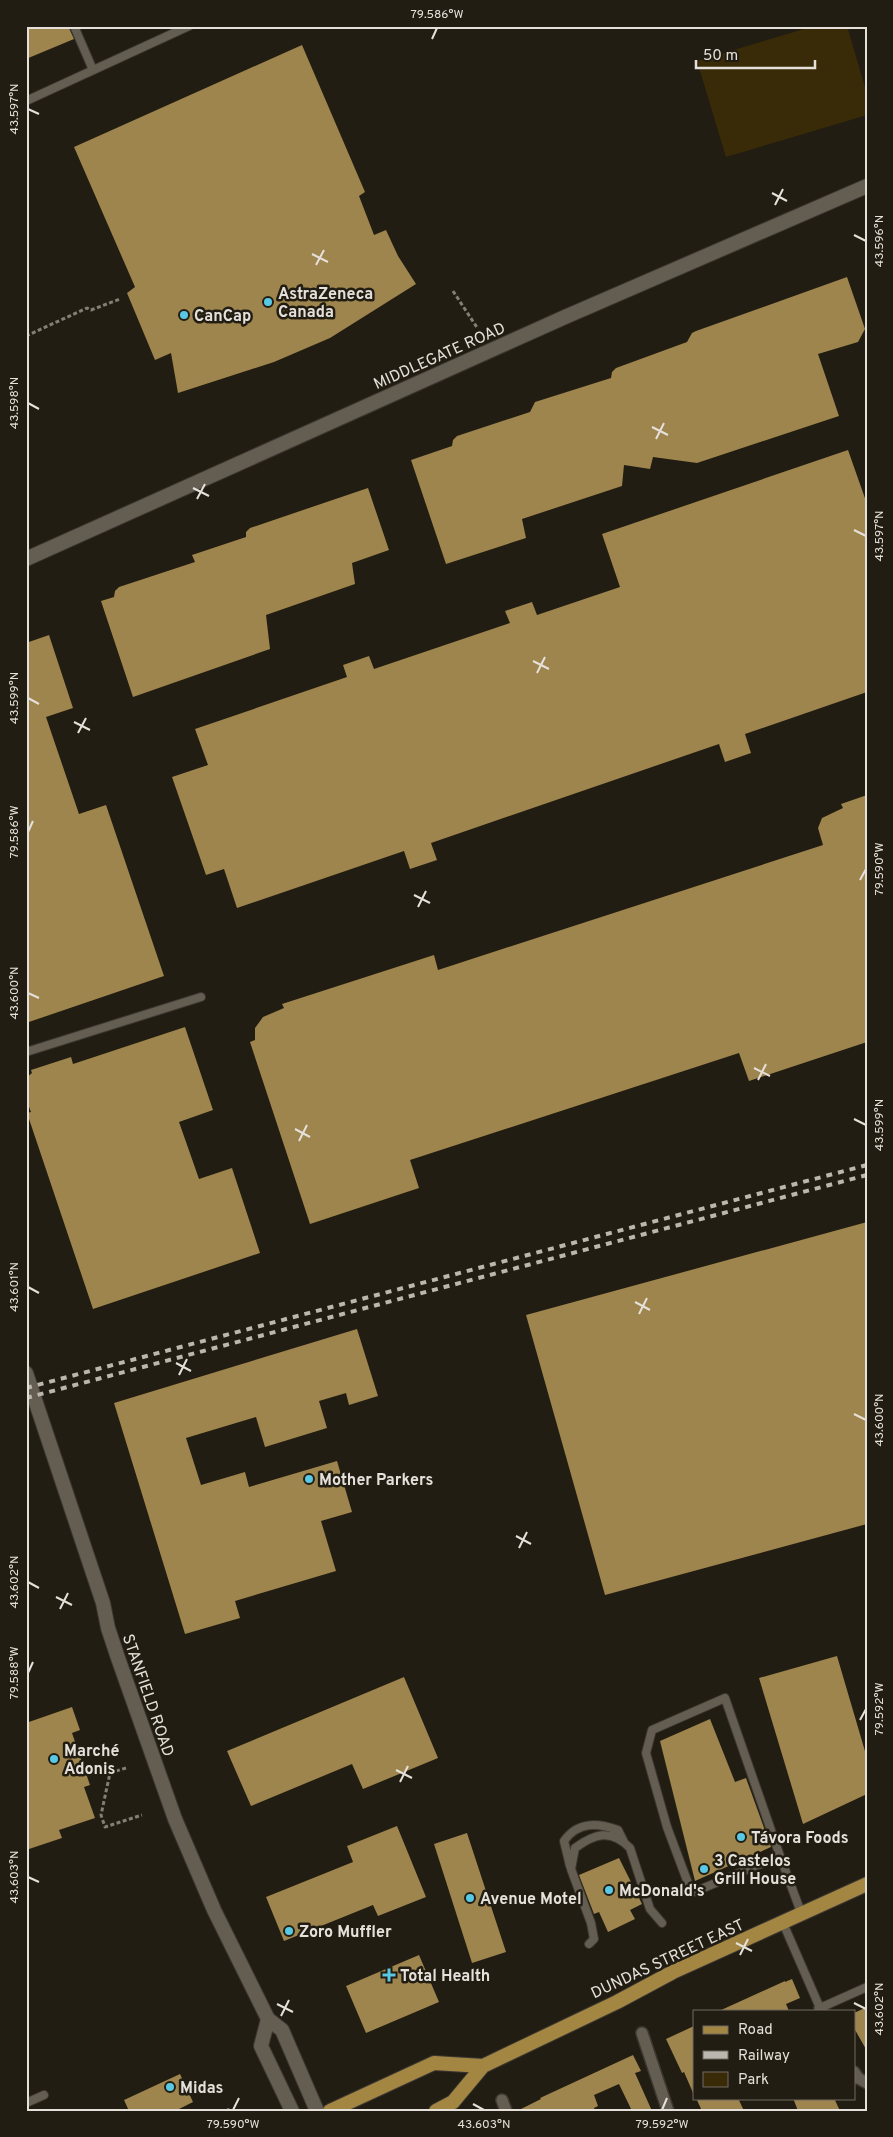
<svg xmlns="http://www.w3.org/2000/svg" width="893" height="2137" viewBox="0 0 893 2137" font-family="Overpass,sans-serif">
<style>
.green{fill:#3a2b08}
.building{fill:#9e844d}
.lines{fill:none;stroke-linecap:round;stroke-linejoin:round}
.service-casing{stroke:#3b3731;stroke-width:10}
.pedestrian-casing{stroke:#3b3731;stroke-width:14}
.minor-casing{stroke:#3b3731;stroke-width:16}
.tertiary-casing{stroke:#3b3731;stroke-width:16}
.primary-casing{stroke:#3b3731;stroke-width:16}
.path{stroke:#837f76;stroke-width:3;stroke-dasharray:4 2.5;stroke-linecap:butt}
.service{stroke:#645d51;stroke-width:8}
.pedestrian{stroke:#645d51;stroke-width:11}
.minor{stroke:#645d51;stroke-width:14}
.tertiary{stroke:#645d51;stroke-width:14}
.primary{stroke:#a48643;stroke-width:14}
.rail{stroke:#bbb7af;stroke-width:4;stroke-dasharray:6 6;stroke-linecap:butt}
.ticks{fill:none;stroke:#e5e1da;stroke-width:2}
.poi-dot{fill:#59c8e4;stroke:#221d12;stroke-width:2}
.labels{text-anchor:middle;stroke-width:5;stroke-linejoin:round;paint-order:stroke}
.poi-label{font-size:16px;font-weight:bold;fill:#e5e1da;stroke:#221d12;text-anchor:start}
.street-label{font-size:16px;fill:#e5e1da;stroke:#221d12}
.neatline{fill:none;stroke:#e5e1da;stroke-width:2}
.ticks-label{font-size:12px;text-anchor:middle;fill:#e5e1da}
</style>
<rect width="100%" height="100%" fill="#221d12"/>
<path class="green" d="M814,26H847L867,94V115L726,157L697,61Z"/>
<path class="building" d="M26,26H68L74,39L26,59Z
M302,45L365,192L359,196L374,235L386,230L398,256L416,284L330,338L274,362L178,393L171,353L155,360L127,293L135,287L74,147Z
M847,277L865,329L858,342L818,354L839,416L697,463L653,457L650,469L624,465L622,486L522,519L526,538L446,564L411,460L452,446L453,440L457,436L530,412L535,402L611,378L612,372L616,368L687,342L692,333L696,331Z
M848,450L867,504V692L745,734L751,753L725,762L719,744L431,843L437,860L410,869L404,851L237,908L224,869L206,875L172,777L208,765L195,729L347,677L343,665L369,656L374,669L510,623L505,611L532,602L537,615L620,587L602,534Z
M368,488L389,550L352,563L355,584L266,615L270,649L133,697L101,601L114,597L115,591L119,587L195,562L192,555L246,537V532L250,528Z
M49,635L73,708L46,717L79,814L106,805L164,976L26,1023V643Z
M867,795V1042L749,1081L739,1053L410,1160L419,1188L310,1224L250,1042L255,1040V1028L263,1017L284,1008L282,1004L434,955L438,970L823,845L818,828L822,818L843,808L841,804Z
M185,1027L213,1110L179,1122L199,1179L232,1168L260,1253L93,1309L27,1113L31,1112L26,1099V1078L32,1073L31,1070L71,1057L73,1064Z
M867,1222V1524L605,1595L526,1315Z
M357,1329L378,1396L349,1405L346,1393L319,1401L327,1428L265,1447L256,1417L186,1438L201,1485L245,1472L249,1487L337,1461L352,1512L321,1521L336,1571L235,1601L240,1618L185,1634L114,1403Z
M837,1656L867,1758V1794L803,1824L759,1678Z
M404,1677L438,1758L363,1789L352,1764L251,1806L227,1751Z
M72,1707L80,1730L72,1733L90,1785L84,1787L95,1818L59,1830L62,1838L26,1850V1723Z
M710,1719L735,1782L746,1778L771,1847L695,1881L660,1741Z
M397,1826L426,1897L378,1916L373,1905L284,1941L266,1897L353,1862L347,1846Z
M467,1833L506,1952L472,1963L434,1844Z
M619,1858L642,1904L630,1910L635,1919L608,1932L599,1912L594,1914L579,1875Z
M419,1955L439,2002L366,2033L346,1986Z
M792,1979L800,1998L786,2004L789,2011H719L785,1981V1982Z
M867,2007V2051L854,2028V2013Z
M694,2026V2095L684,2072L682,2073L666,2039Z
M633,2055L641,2071L635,2073L652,2111H632L619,2084L594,2095L598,2106L594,2108L595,2111H517L541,2099L540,2098Z
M180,2074L193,2102L175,2111H129L124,2100Z
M696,2098H738L744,2111H702Z
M793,2098H834L840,2111H798Z"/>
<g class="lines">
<defs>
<path id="service" d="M74,26L93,70
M26,101L189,26
M26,1052L201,997
M780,1856L694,1892L691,1891L667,1827L646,1753L652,1730L725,1698L780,1856L802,1915
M570,1866L564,1841C578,1821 598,1823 618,1830L624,1842
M783,1923L820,2008L867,1987
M589,1944L594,1939L591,1923L571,1869L575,1848C594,1834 611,1828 630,1848L650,1909L662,1923
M26,2103L44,2095"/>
<path id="pedestrian" d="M820,2008L822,2011
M642,2033L668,2111
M854,2072L858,2078L867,2083
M502,2100L506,2111"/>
<path id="minor" d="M26,559L565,317L867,186"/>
<path id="tertiary" d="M26,1373L103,1603L108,1628L118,1658L175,1819L214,1910L268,2019L282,2030L317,2111
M268,2019L261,2046L292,2111"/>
<path id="primary" d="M330,2111L434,2063L483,2066
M436,2111L453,2102L483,2066L617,2002L673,1972L867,1884"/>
</defs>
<use href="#service" class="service-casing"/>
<use href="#pedestrian" class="pedestrian-casing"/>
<use href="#minor" class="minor-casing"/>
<use href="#tertiary" class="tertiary-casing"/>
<use href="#primary" class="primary-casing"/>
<path class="path" d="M453,291L478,329
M26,336L87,308L91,310L120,299
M126,1768L110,1773L101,1815L105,1827L142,1815
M227,2109L231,2111"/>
<use href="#service" class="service"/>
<use href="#pedestrian" class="pedestrian"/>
<use href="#minor" class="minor"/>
<use href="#tertiary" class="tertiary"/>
<use href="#primary" class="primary"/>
<path class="rail" d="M26,1388L867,1165
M26,1398L867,1175"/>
</g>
<path class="ticks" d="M432,39L437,28M28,109L39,114M772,193L787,201M775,205L783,189M854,235L866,241M312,254L328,262M316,265L324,250M28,403L39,409M652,427L668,435M656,439L664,423M193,488L209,496M197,499L205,484M854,530L866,536M533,661L549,669M537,673L545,657M28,698L39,704M74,722L90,730M78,733L86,718M28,832L33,821M860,880L866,869M414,895L430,903M418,907L426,891M28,993L39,998M754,1068L770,1076M758,1080L766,1064M854,1119L866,1125M295,1129L310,1137M299,1141L307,1125M28,1287L39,1293M635,1302L650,1310M639,1314L647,1298M176,1363L191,1371M179,1375L187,1359M854,1414L866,1420M516,1536L531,1544M519,1548L527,1532M28,1582L39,1588M56,1597L72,1605M60,1609L68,1593M28,1673L33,1662M860,1720L866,1709M396,1770L412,1778M400,1782L408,1766M28,1877L39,1882M736,1943L752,1951M740,1955L748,1939M854,2003L866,2009M277,2004L293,2012M281,2016L289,2000M473,2104L484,2110M233,2110L239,2098M662,2110L667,2098"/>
<g class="poi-dot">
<circle cx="268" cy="302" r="5"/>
<circle cx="184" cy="315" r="5"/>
<circle cx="309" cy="1479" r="5"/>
<circle cx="54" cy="1759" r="5"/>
<circle cx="741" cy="1837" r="5"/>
<circle cx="704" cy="1869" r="5"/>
<circle cx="609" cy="1890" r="5"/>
<circle cx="470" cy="1898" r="5"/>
<circle cx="289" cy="1931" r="5"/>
<path d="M386.5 1967.5h5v5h5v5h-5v5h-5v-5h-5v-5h5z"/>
<circle cx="170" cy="2087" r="5"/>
</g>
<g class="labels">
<g class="poi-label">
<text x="278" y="299">AstraZeneca<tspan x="278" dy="18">Canada</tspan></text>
<text x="194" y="321">CanCap</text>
<text x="319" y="1485">Mother Parkers</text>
<text x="64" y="1756">Marché<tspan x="64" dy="18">Adonis</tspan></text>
<text x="751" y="1843">Távora Foods</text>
<text x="714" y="1866">3 Castelos<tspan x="714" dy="18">Grill House</tspan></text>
<text x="619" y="1896">McDonald's</text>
<text x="480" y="1904">Avenue Motel</text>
<text x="299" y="1937">Zoro Muffler</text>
<text x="400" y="1981">Total Health</text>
<text x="180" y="2093">Midas</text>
</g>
<g class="street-label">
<text transform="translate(439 355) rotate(-24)" y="6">MIDDLEGATE ROAD</text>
<text transform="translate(149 1695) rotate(71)" y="6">STANFIELD ROAD</text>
<text transform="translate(667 1958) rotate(-25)" y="6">DUNDAS STREET EAST</text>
</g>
</g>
<rect width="893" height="2137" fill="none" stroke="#221d12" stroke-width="55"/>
<rect x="693" y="2010" width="162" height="90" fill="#221d12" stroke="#706b62"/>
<rect x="703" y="2026" width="25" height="8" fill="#a48643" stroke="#706b62"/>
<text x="738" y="2034" font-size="15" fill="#e5e1da">Road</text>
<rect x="703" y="2051" width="25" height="8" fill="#bbb7af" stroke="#706b62"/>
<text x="738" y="2060" font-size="15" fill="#e5e1da">Railway</text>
<rect x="703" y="2072" width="25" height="15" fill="#3a2b08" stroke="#706b62"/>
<text x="738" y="2084" font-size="15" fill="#e5e1da">Park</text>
<path d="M696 60v8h119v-8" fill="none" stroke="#e5e1da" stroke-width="2.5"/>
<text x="703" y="60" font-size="15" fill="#e5e1da" stroke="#221d12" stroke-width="4" paint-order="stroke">50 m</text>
<rect x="28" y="28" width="838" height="2082" class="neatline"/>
<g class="ticks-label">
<text x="437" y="18">79.586°W</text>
<text transform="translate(14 109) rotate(-90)" y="4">43.597°N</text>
<text transform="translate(879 241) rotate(-90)" y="4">43.596°N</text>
<text transform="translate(14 403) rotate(-90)" y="4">43.598°N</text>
<text transform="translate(879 536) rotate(-90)" y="4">43.597°N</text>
<text transform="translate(14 698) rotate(-90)" y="4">43.599°N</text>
<text transform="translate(14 832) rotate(-90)" y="4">79.586°W</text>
<text transform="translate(879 869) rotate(-90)" y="4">79.590°W</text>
<text transform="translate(14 993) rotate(-90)" y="4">43.600°N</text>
<text transform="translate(879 1125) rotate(-90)" y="4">43.599°N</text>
<text transform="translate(14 1287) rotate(-90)" y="4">43.601°N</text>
<text transform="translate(879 1420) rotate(-90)" y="4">43.600°N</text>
<text transform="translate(14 1582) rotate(-90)" y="4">43.602°N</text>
<text transform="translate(14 1673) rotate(-90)" y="4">79.588°W</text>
<text transform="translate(879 1709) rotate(-90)" y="4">79.592°W</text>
<text transform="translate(14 1877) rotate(-90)" y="4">43.603°N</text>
<text transform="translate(879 2009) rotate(-90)" y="4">43.602°N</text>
<text x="233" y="2128">79.590°W</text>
<text x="484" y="2128">43.603°N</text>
<text x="662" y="2128">79.592°W</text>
</g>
</svg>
